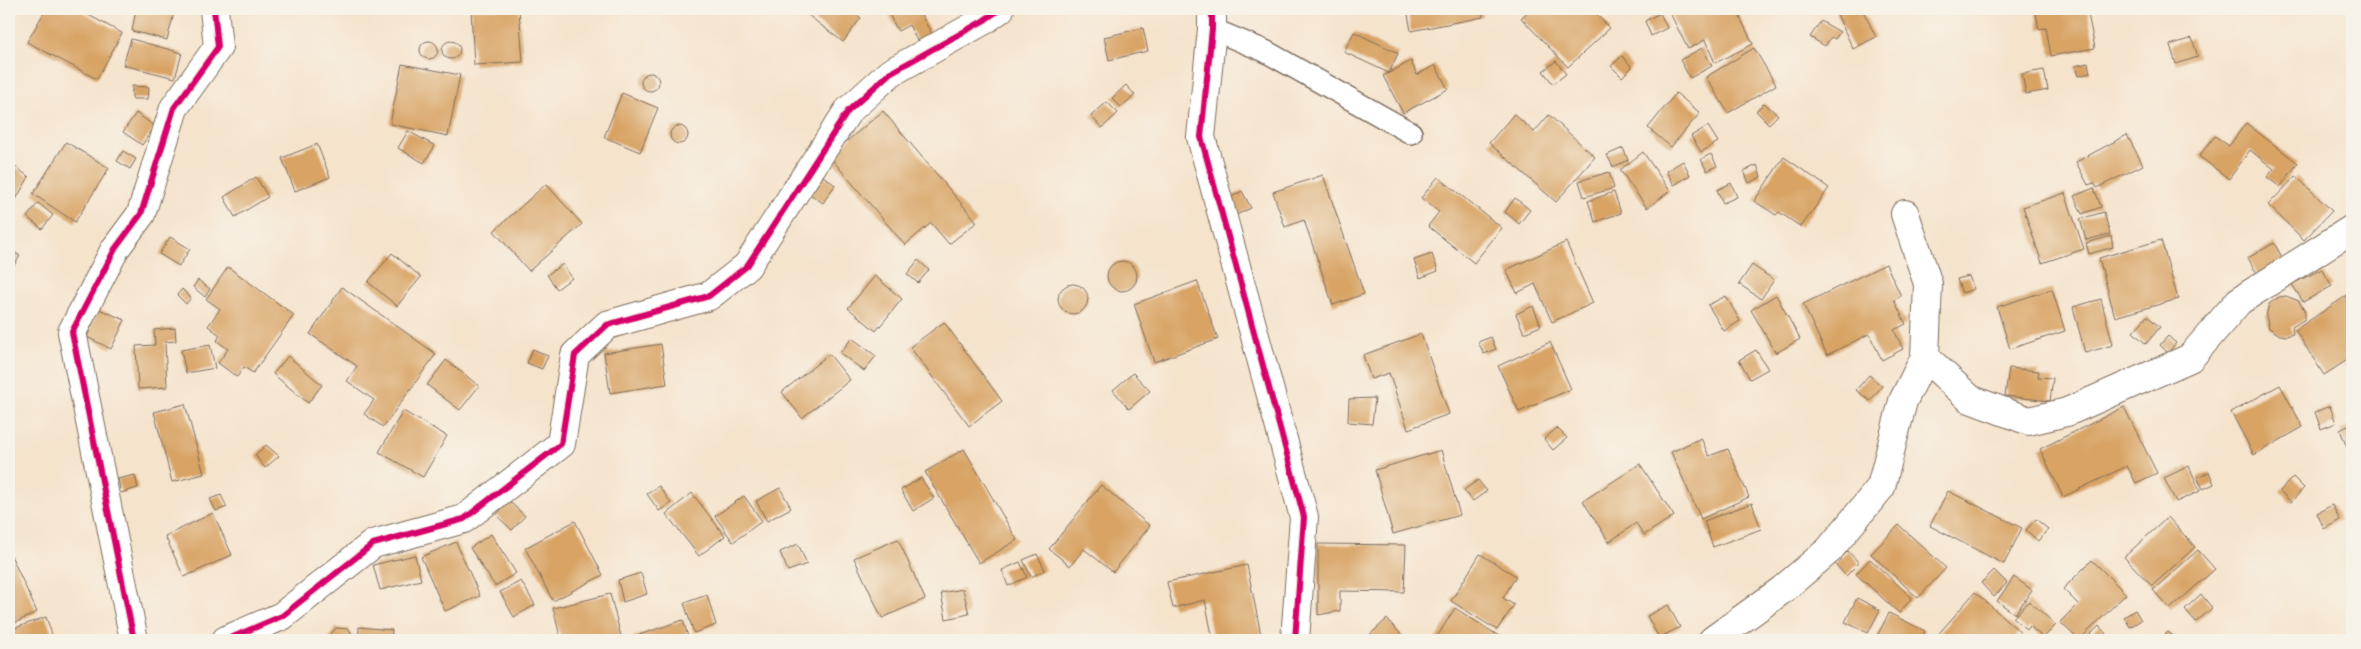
<svg xmlns="http://www.w3.org/2000/svg" width="2361" height="649" viewBox="0 0 2361 649" font-family="Mynerve,sans-serif">
<style>
.building{fill:#d8a363}
.lines{fill:none;stroke-linecap:round;stroke-linejoin:round}
.service-casing{stroke:#7c6b5b;stroke-width:24}
.minor-casing{stroke:#7c6b5b;stroke-width:30}
.service{stroke:#fff;stroke-width:21}
.minor{stroke:#fff;stroke-width:28}
.cycleway-casing{stroke:#f7f3e8;stroke-width:9}
.cycleway{stroke:#d6006c;stroke-width:6}
</style>
<rect width="100%" height="100%" fill="#f7f3e8"/>
<filter id="ink" filterUnits="userSpaceOnUse"><feTurbulence type="fractalNoise" baseFrequency=".02" numOctaves="2"/><feDisplacementMap in="SourceGraphic" scale="10" xChannelSelector="R" yChannelSelector="G"/><feConvolveMatrix kernelMatrix="1 2 1 2 8 2 1 2 1" color-interpolation-filters="sRGB"/></filter>
<filter id="wash" filterUnits="userSpaceOnUse"><feTurbulence type="fractalNoise" baseFrequency=".0096" numOctaves="4" result="noise"/><feDisplacementMap in="SourceGraphic" scale="20" xChannelSelector="R" yChannelSelector="G"/><feGaussianBlur stdDeviation="1.12" result="paint"/><feColorMatrix in="noise" values="0 0 0 0 0 0 0 0 0 0 0 0 0 0 0 0 0 1.4 0 .05"/><feComposite in="paint" operator="in"/></filter>
<g filter="url(#wash)">
<rect width="100%" height="100%" fill="#f5e3cc"/>
<g id="blocks">
<path class="building" d="M46,9H77L122,33L97,79L27,42Z
M136,9H175L167,40L132,31Z
M471,9H519L523,62L474,65Z
M800,9H849L861,18L843,42Z
M886,9H918L933,36L919,44L909,25L898,31Z
M1407,9H1482L1483,17L1411,31Z
M1531,9H1592L1610,28L1568,67L1521,18Z
M1668,9H1736L1753,44L1715,63L1705,40L1688,49Z
M1843,9H1862L1876,37L1853,49L1836,12Z
M2035,9H2087L2095,48L2051,56L2046,28L2039,29Z
M1660,13L1667,28L1651,36L1645,21Z
M1821,21L1840,32L1835,39L1831,37L1825,46L1810,37Z
M1143,28L1148,51L1109,60L1104,37Z
M1354,32L1398,53L1389,73L1344,52Z
M2192,38L2198,57L2176,64L2170,45Z
M131,39L182,53L175,78L123,65Z
M420 50a9 9 0 1 1 18 0a9 9 0 1 1-18 0Z
M442 50a9 9 0 1 1 18 0a9 9 0 1 1-18 0Z
M1702,48L1712,66L1690,78L1680,60Z
M1754,48L1776,85L1728,113L1706,77Z
M1622,56L1632,67L1622,77L1611,66Z
M9,59H12L10,89H9Z
M1411,61L1417,75L1435,65L1448,89L1403,113L1383,76Z
M1556,61L1566,74L1553,84L1543,71Z
M2088,63L2090,73L2078,76L2075,66Z
M402,64L460,75L448,136L390,124Z
M2044,70L2048,90L2026,94L2022,74Z
M641 82a9 9 0 1 1 18 0a9 9 0 1 1-18 0Z
M1126,85L1135,95L1121,107L1112,98Z
M132,86L149,87L148,99H132Z
M622,93L658,108L640,152L604,137Z
M1676,93L1700,113L1671,147L1648,128Z
M1107,102L1118,113L1102,128L1091,116Z
M1764,103L1778,115L1769,124L1756,111Z
M883,111L977,222L949,244L931,223L905,245L829,156Z
M136,113L155,126L142,145L123,132Z
M1514,114L1534,132L1549,115L1595,157L1556,202L1489,143Z
M2246,123L2298,163L2280,187L2267,177L2274,169L2250,150L2229,179L2199,156L2215,136L2229,146Z
M1708,126L1718,142L1701,152L1691,136Z
M670 135a9 9 0 1 1 18 0a9 9 0 1 1-18 0Z
M408,131L435,146L424,163L398,148Z
M2127,135L2143,165L2097,188L2094,183L2088,185L2076,162Z
M66,142L109,168L75,222L33,194Z
M317,144L330,177L295,191L282,158Z
M1623,148L1628,160L1613,167L1607,155Z
M123,151L136,159L130,169L117,161Z
M1643,152L1670,191L1647,208L1620,170Z
M1711,154L1717,166L1707,171L1701,159Z
M1784,157L1829,188L1801,227L1779,212L1776,215L1754,201Z
M1683,161L1690,175L1674,185L1666,171Z
M9,162L29,177L9,211Z
M1757,165L1761,177L1749,183L1744,171Z
M1609,172L1614,188L1584,197L1579,181Z
M1323,175L1364,294L1333,305L1304,220L1285,227L1273,192Z
M823,176L835,185L823,203L810,194Z
M2296,176L2332,211L2304,240L2268,205Z
M256,177L268,197L235,217L224,197Z
M1438,177L1502,228L1474,263L1428,226L1439,212L1421,198Z
M1731,183L1737,197L1723,203L1717,190Z
M546,184L582,224L529,271L494,231Z
M2094,188L2101,207L2082,214L2074,196Z
M1242,191L1251,208L1232,217L1224,201Z
M1614,192L1621,213L1595,222L1588,201Z
M2065,193L2084,249L2042,263L2023,207Z
M1515,198L1530,210L1519,224L1505,212Z
M38,203L53,215L42,229L27,217Z
M2104,212L2110,234L2086,240L2080,219Z
M2111,236L2113,247L2089,254L2086,243Z
M170,237L190,249L179,266L159,254Z
M2161,240L2178,299L2115,317L2099,258Z
M1566,242L1593,303L1552,322L1535,284L1517,293L1506,270Z
M2274,243L2286,264L2260,279L2248,258Z
M9,249L20,256L9,273Z
M392,253L421,277L397,306L368,282Z
M1432,254L1438,271L1420,278L1414,260Z
M918,260L929,270L918,283L907,274Z
M1107 276a15 15 0 1 1 30 0a15 15 0 1 1-30 0Z
M563,264L572,278L557,289L547,275Z
M1886,264L1901,296L1894,300L1906,324L1894,330L1903,349L1882,360L1869,334L1827,355L1803,304Z
M1752,265L1774,280L1761,299L1739,284Z
M228,267L294,315L253,373L244,367L237,377L218,363L228,349L217,341L220,335L208,326L220,309L206,299Z
M2322,269L2332,286L2303,302L2292,284Z
M875,276L902,299L876,331L848,308Z
M1969,276L1974,289L1962,293L1957,279Z
M198,280L210,289L205,297L193,287Z
M1197,281L1218,339L1154,362L1134,304Z
M1058 299a15 15 0 1 1 30 0a15 15 0 1 1-30 0Z
M342,287L436,354L383,427L364,414L374,400L347,381L357,366L310,334Z
M182,289L191,298L186,304L177,295Z
M2052,289L2065,331L2010,349L1997,307Z
M2349,294L2352,299V357L2324,375L2295,330Z
M1776,295L1800,339L1776,353L1751,310Z
M1726,296L1740,321L1724,331L1708,305Z
M2286,296L2299,301L2305,312V319L2292,327L2293,334L2286,336L2280,335L2269,328L2266,316L2269,304L2279,297Z
M2101,299L2113,345L2085,353L2073,307Z
M1533,306L1541,326L1524,333L1516,314Z
M99,309L125,320L111,349L87,337Z
M2147,316L2160,327L2146,344L2133,332Z
M944,322L1002,401L969,426L910,347Z
M175,328L176,341L165,342L167,387L138,389L136,346L155,345L154,330Z
M1421,334L1449,414L1408,429L1389,373L1371,379L1363,355Z
M2168,336L2176,343L2168,353L2160,345Z
M1491,337L1496,349L1484,354L1478,342Z
M852,338L876,356L864,371L840,353Z
M1550,342L1571,389L1519,412L1498,366Z
M661,344L667,384L610,393L604,353Z
M210,345L215,368L186,373L181,350Z
M533,349L548,356L542,369L527,363Z
M1756,350L1768,369L1750,379L1739,360Z
M829,354L850,380L802,418L782,392Z
M288,356L322,385L308,403L273,374Z
M446,360L479,386L460,410L427,385Z
M2009,368L2039,371L2038,377L2053,378L2050,401L2005,396Z
M1133,373L1150,391L1129,409L1113,390Z
M1869,375L1882,386L1870,401L1856,390Z
M2280,385L2303,427L2254,455L2231,412Z
M1375,398L1372,424L1348,422L1349,399Z
M185,404L204,474L172,482L154,412Z
M2330,406L2336,423L2321,429L2315,412Z
M2124,407L2157,473L2136,483L2127,466L2063,497L2040,449Z
M403,411L447,436L423,477L379,452Z
M2352,424V460L2340,430Z
M1557,428L1567,438L1553,450L1544,439Z
M1701,438L1709,456L1728,449L1749,497L1701,519L1671,452Z
M266,445L279,456L265,468L255,455Z
M964,449L1017,540L979,563L925,472Z
M1441,450L1460,515L1393,534L1375,470Z
M1640,464L1674,516L1644,535L1636,523L1609,542L1583,501Z
M2189,466L2200,491L2176,502L2164,478Z
M2209,472L2214,484L2203,489L2197,477Z
M135,475L138,488L121,493L118,479Z
M2293,477L2304,488L2291,502L2280,491Z
M921,478L934,498L913,511L901,490Z
M1478,480L1487,491L1473,501L1464,490Z
M1101,485L1150,526L1113,572L1084,549L1070,566L1049,549Z
M659,486L671,503L659,511L647,494Z
M780,488L791,508L767,521L756,501Z
M1948,491L2022,528L2004,564L1930,526Z
M692,493L725,536L699,556L666,514Z
M221,495L227,507L216,511L210,499Z
M744,496L762,521L733,542L715,516Z
M509,501L525,516L512,530L496,515Z
M1752,503L1761,529L1713,547L1704,521Z
M2332,505L2340,520L2324,529L2317,513Z
M213,513L232,555L184,577L165,536Z
M2168,517L2195,547L2152,586L2124,557Z
M2036,519L2048,529L2038,541L2026,530Z
M575,521L603,575L553,601L525,548Z
M1899,525L1946,568L1918,598L1871,554Z
M491,534L516,573L495,586L470,548Z
M898,539L925,599L882,618L854,558Z
M456,542L480,596L445,611L421,557Z
M798,544L807,564L788,571L780,552Z
M1318,544L1406,545L1404,592L1340,591V611L1318,615Z
M2198,550L2215,569L2170,609L2153,590Z
M9,551L37,612L9,626Z
M1848,551L1859,563L1846,576L1835,564Z
M1037,554L1045,570L1031,577L1023,560Z
M1480,554L1516,576L1503,598L1514,605L1497,630L1451,601Z
M415,555L421,580L380,590L373,565Z
M1870,559L1912,598L1899,613L1856,574Z
M2092,560L2126,594L2079,640L2060,622L2078,604L2063,589Z
M1020,562L1027,577L1008,586L1002,570Z
M1247,565L1262,640H1213L1205,600L1173,608L1167,582Z
M1994,570L2007,583L1994,597L1981,583Z
M641,573L647,594L623,602L618,580Z
M2014,577L2032,590L2015,614L1997,601Z
M521,581L535,605L514,617L500,592Z
M963,589L969,614L946,619L941,593Z
M1975,592L2020,632L2013,640H1938L1935,638Z
M610,594L622,640H561L553,608Z
M2201,594L2212,608L2196,622L2185,609Z
M707,595L716,625L694,633L684,603Z
M1857,598L1880,610L1868,633L1845,622Z
M2029,601L2056,625L2043,638L2030,626L2027,630L2013,618Z
M1668,605L1680,627L1659,638L1647,616Z
M1455,608L1505,640H1435Z
M2135,610L2141,620L2130,627L2124,617Z
M1889,613L1925,631L1920,640H1886L1877,636Z
M46,617L54,640H9V630Z
M1387,619L1406,640H1364Z
M683,620L689,640H634L633,637Z
M2099,626L2106,634L2099,640H2085Z
M359,627L392,630L391,640H358Z
M336,628L349,629L355,640H329L330,635Z
M2168,632L2178,640H2160Z"/>
</g>
</g>
<g filter="url(#ink)">
<use href="#blocks" fill-opacity="0" stroke="#7c6b5b" stroke-width="1"/>
<g class="lines">
<defs>
<path id="service" d="M1212,29L1265,51L1411,133"/>
<path id="minor" d="M1212,9V29L1201,137L1304,517L1295,640
M1925,357L1970,399L2029,421L2067,412L2190,358L2239,301L2352,229
M134,640L72,332L115,249L141,214L174,108L218,47L214,9
M226,640L282,616L373,544L464,519L561,444L575,355L607,325L709,296L747,266L848,111L890,73L983,21L1000,9
M1713,640L1782,590L1829,550L1881,487L1903,401L1925,357L1928,284L1905,214"/>
</defs>
<use href="#service" class="service-casing"/>
<use href="#minor" class="minor-casing"/>
<use href="#service" class="service"/>
<use href="#minor" class="minor"/>
<defs>
<path id="cycleway" d="M1212,9V29L1201,137L1304,517L1295,640
M134,640L72,332L115,249L141,214L174,108L218,47L214,9
M226,640L282,616L373,544L464,519L561,444L575,355L607,325L709,296L747,266L848,111L890,73L983,21L1000,9"/>
</defs>
<use href="#cycleway" class="cycleway-casing"/>
<use href="#cycleway" class="cycleway"/>
</g>
</g>
<rect width="2361" height="649" fill="none" stroke="#f7f3e8" stroke-width="30"/>
</svg>
